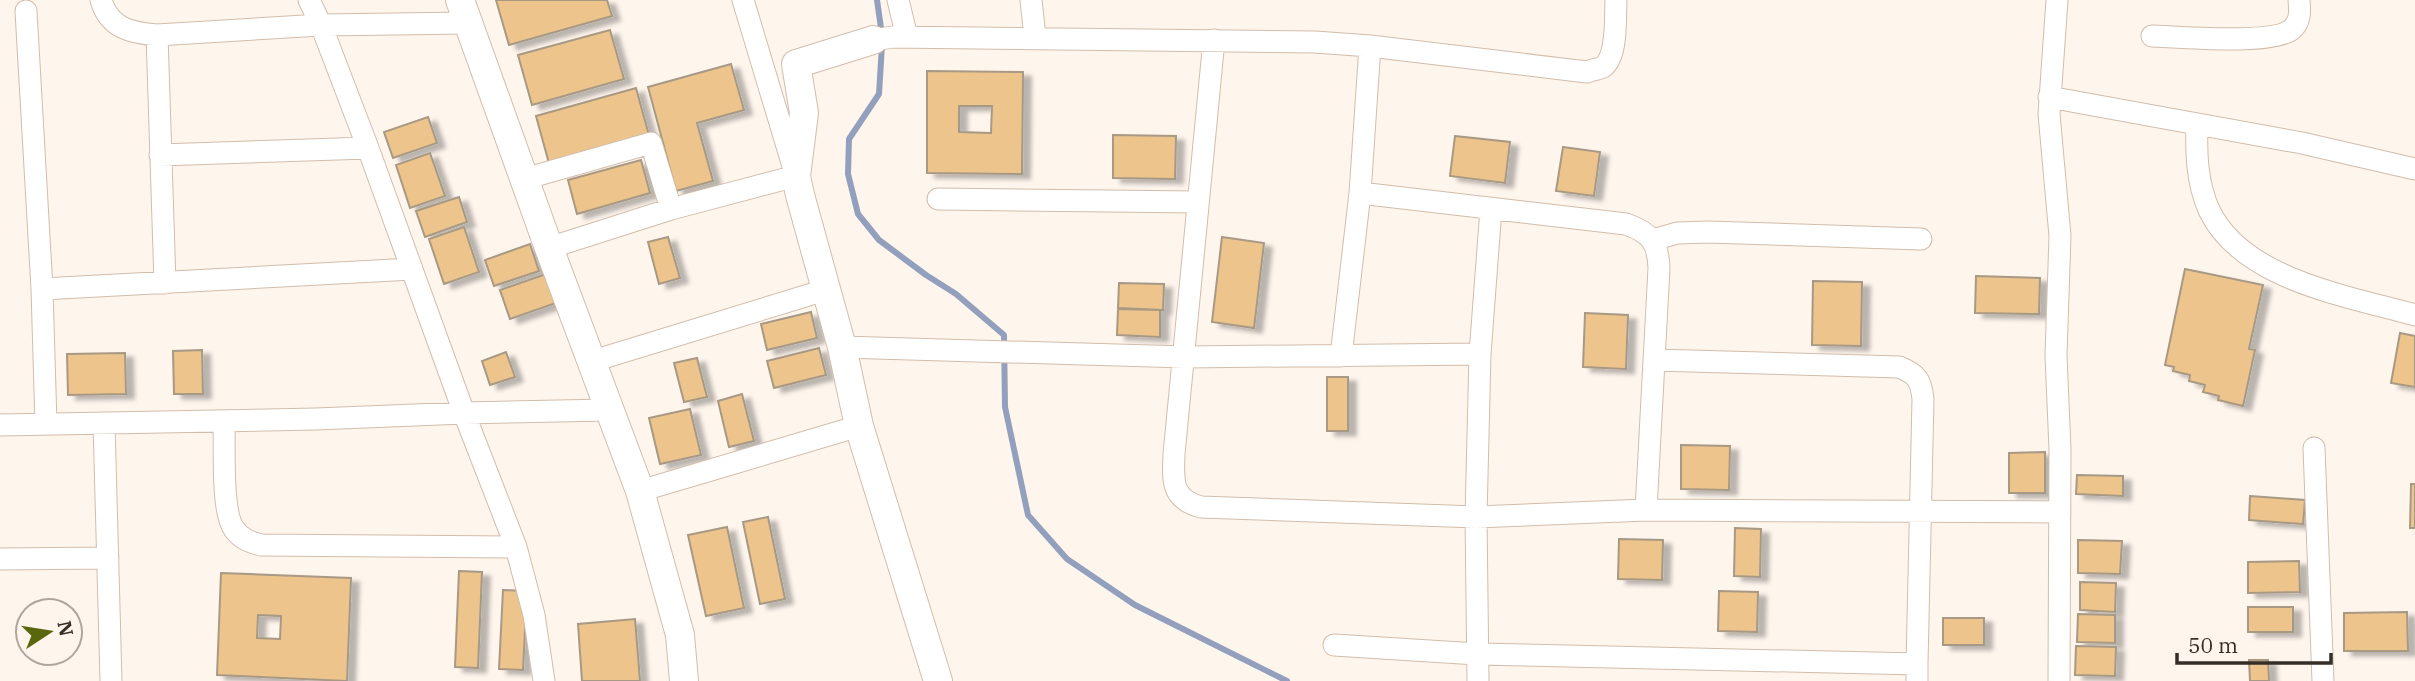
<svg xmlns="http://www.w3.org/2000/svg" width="2415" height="681" viewBox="0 0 2415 681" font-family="'IBM Plex Serif',serif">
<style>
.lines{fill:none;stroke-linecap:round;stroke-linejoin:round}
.stream{stroke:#92a0be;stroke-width:6}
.building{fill:#edc58c;stroke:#a89985;stroke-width:2;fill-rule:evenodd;filter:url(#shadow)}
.minor-casing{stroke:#d1bdab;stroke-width:23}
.tertiary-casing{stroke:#d1bdab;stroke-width:30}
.minor{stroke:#fff;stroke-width:21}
.tertiary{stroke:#fff;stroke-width:28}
</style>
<defs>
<filter id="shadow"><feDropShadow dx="8" dy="4.5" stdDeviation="2" flood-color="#0004"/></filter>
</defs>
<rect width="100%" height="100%" fill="#fef5ed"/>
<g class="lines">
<path class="stream" d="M877,0L882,35
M882,45L879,94L849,139L848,174L858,214L879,240L926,275L956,294L1004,335L1005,407L1028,515L1067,559L1135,605L1287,681"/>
</g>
<path class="building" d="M496,0H607L612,16L509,45Z
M610,30L624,79L532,105L518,55Z
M731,64L744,110L697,123L713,181L676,191L648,87Z
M927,71L1023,72L1022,174L927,173ZM959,106H992L991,133L959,132Z
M636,88L650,139L550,167L536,116Z
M428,117L437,143L393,158L384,132Z
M1113,135L1176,136L1175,179L1113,178Z
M1455,136L1510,142L1505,183L1450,176Z
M1563,147L1600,152L1594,196L1556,191Z
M430,153L445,196L410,208L396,165Z
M641,160L650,193L577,214L568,180Z
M459,197L467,222L425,237L416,211Z
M464,227L479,272L444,284L429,239Z
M668,237L680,278L659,284L648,242Z
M1222,237L1264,243L1254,328L1212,322Z
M530,244L539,271L494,286L485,260Z
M2185,269L2263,285L2249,349L2255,350L2243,406L2218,400L2219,396L2203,392L2205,385L2189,381L2190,375L2173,371L2174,367L2165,365Z
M546,274L556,303L510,319L500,290Z
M1976,276L2040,278L2039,314L1975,313Z
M1813,281L1862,282L1861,346L1812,345Z
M1119,283L1164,284L1163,310L1118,308Z
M1118,309L1160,310V337L1117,335Z
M811,312L817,338L767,350L761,324Z
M1585,313L1628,315L1626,369L1583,367Z
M2400,333L2415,336V387L2391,383Z
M819,348L826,375L774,388L767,361Z
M202,350L203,394H174L173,351Z
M506,352L515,377L490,385L482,361Z
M125,353L126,394L68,395L67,354Z
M697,358L707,397L684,402L674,363Z
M1327,377H1348V431H1327Z
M742,394L754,441L729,447L718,401Z
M690,409L701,455L660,464L649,418Z
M1681,445L1730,446L1729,490L1681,489Z
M2045,452V493H2009V453Z
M2077,475L2123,476V496L2076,494Z
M2411,484H2415V528H2410Z
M2250,496L2305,500L2303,524L2249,520Z
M768,517L785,599L760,604L743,522Z
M727,527L744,608L706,616L688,535Z
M1735,528L1761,529L1760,577L1734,576Z
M1619,539L1663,540L1662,580L1618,579Z
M2078,540L2122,541L2120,574L2078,573Z
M2299,561L2300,592L2248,593V562Z
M459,571L482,572L478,668L455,667Z
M221,573L351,578L347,681L217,675ZM258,615L281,616L280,639L257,638Z
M2080,582L2116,583L2115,612L2080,610Z
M503,590L527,591L523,670L499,669Z
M1719,591L1758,592L1757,632L1718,631Z
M2248,607H2293V632H2248Z
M2407,612L2408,651H2344V613Z
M2078,614L2115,615V643L2077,642Z
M1943,618H1984V645H1943Z
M635,619L640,681H582L578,624Z
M2076,646L2116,647L2115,676L2075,675Z
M2249,660H2268L2269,681H2250Z"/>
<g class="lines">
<defs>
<path id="minor" d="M101,0C109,28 131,33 157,35L321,25L467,23
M309,0L321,25L368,148L464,413L609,410
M898,0L907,37
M1031,0L1035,37
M2057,0L2049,114L2060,236L2056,355L2060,450L2059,681
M26,11L42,289L46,424
M157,35L165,283
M2152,36C2179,37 2271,45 2291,30C2301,22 2300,11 2299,0
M873,40L893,37L1315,42L1370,46L1587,72C1591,70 1599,69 1603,67C1618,56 1615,17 1616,0
M1214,40L1174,454C1173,481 1171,499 1201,507L1476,517L1646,510L2060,512
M2049,97L2302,143L2415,169
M2197,125C2196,154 2197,183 2209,210C2242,280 2348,296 2415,315
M160,155L368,148
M524,179L651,143L671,209
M1360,193L1626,224C1651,233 1658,242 1659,268L1646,510
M938,199L1198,202
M1653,240L1677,233L1708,232L1921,239
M549,248L671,209L796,176L743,0
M42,289L412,269
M842,347L1185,357L1480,354L1476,517L1478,681
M1480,354L1491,209
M1341,356L1360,193L1370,46
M1654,360L1899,367C1917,374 1921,380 1923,399L1917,664
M593,361L825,290
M224,421C225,445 221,511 234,529C241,539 250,542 261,545L516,547
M104,423L111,681
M0,425L316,419L464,413L516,547L534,615L544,681
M2314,448L2323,681
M640,491L859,426
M0,559L108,558
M1334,645L1477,654L1917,664V681"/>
<path id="tertiary" d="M460,0L549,248L640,491L680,635L684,681
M873,40L796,64L804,113L796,176L800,195L842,347L859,426L938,681"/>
</defs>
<use href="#minor" class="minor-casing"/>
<use href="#tertiary" class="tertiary-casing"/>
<use href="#minor" class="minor"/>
<use href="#tertiary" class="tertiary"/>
</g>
<g transform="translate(49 632) rotate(78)"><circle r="33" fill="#fef5ed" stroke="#aea69e" stroke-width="2"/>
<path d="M0-5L12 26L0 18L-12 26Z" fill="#59660c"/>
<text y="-10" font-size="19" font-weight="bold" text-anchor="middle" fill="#362f27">N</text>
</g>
<path d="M2177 653v10h154v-10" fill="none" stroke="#362f27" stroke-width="3.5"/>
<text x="2188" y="653" font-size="21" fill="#362f27" stroke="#fef5ed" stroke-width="5" paint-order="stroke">50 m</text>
</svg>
